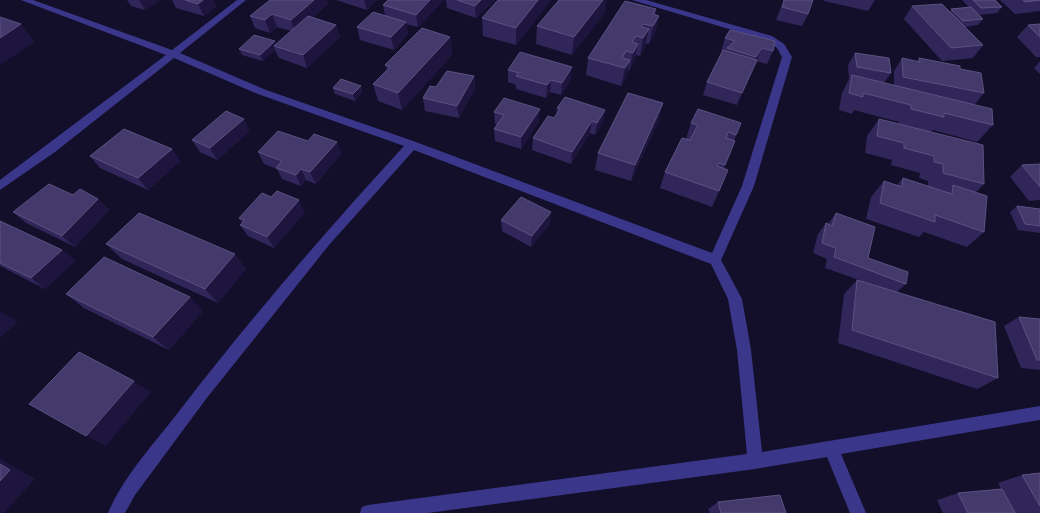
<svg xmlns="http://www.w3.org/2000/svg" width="1040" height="513" viewBox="0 0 1040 513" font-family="'Sofia Sans Condensed',sans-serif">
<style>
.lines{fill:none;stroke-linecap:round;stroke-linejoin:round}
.minor{fill:#3a378b;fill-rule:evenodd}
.wall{fill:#312659}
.shaded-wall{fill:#1d153e}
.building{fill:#43396a;stroke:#5b5282}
</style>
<rect width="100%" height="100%" fill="#130f2a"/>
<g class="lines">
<path class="minor" d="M21,0H33L172,50L237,0H246L180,53L266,90L416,142L712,253L742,186L782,57L777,48L766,40L632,0H646L772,36L784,44L792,57L754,186L721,260L742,299L751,350L762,452L1040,406V420L841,454L866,513H850L827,457L755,469L428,513H360L362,507L368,505L747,454L737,350L728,299L711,264L414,150L329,245L206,399L135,495L125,513H108C124,475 155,443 180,410C250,319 326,231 404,146L258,94L174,58L55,152L0,190V180L166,55Z"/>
</g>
<path class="wall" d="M127,0H160L145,10L131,6Z
M172,0H213L216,7L204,16L176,8Z
M336,0H377L367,10Z
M388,0H444L418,27L406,24L408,34L394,50L360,40L357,27L385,16L383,5Z
M446,0H495L476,18L447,8Z
M551,0L516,45L483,36L482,18Z
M784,0L808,14L802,26L776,20Z
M824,0H875L868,11L824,1Z
M962,0H995L1002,7L997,13L979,15L983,19L978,25L965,27L983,45L973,58L942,61L904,19L912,6L950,12L951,9L969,7Z
M1000,0H1040V11L1015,14Z
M328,4L312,18L336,25L340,37L307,68L279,58L275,50L263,61L242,55L239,49L275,41L276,44L291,31L277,27L270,33L255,28L250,16Z
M656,9L655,15L659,16L655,33L649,44L646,43L645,46L640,56L636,55L634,62L629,71L628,70L626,78L621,86L586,75L588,58Z
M605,12L572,55L536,44L537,26Z
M1040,24V57H1036L1017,37L1028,25Z
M450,37L452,55L402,110L378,101L373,84L387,70L385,65Z
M725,38L773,51L767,64L756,61L737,105L703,95L707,82L723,51H721Z
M855,53L891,73L884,83L894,86V71L902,58L917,61L919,58L960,69L984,93L974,105L993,125L977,142L933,130L931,132L984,184L976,192L984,232L967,247L924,232L919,237L866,219L871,197L884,181L897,185L903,178L928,186V181L919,178L920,173L891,165L892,160L865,153L867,136L879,119L899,124V122L854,110L852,114L839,110L842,93L849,79L848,65Z
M1040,61V74L1034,68Z
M508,70L571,80L561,95L550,92L546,98L516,89V85L508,82Z
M474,76L475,89L459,118L425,111L423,98L436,87Z
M361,86L362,92L355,101L335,94L333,88Z
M557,108L605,110L603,122L595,135L590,133L571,164L532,150L533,138L554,118L556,116Z
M494,112L539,121L521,149L495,141L494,129L497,125L495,124Z
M659,120L631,181L595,170L598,153Z
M691,123H741L734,141H735L724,168L719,191L712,207L660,188L665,172L686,139Z
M250,131L217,160L200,152L192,140Z
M308,141L337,142L341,154L316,184L306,180L301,186L282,179L277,169L264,164L258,152Z
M172,149L180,161L148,190L100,168L90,156Z
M1040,164V200L1029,201L1010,177L1022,165Z
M73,195L98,199L109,210L75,247L26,223L13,212Z
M1017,206L1040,209V233L1018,230L1010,212Z
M305,212L274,248L248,236L240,225L242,223L239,218Z
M836,213L868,258L906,284L897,292L998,378L977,389L838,343L844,294L857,280H859L825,268L827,259L813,253L818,234L826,223L828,224Z
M501,220L550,224L531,247L502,231Z
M0,221L62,250L75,261L45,289L0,266Z
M106,244L246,269L218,303L122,259Z
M66,294L203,311L169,350L84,308Z
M1019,317L1040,319V370L1021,368L1004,326Z
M1040,473V513H943L937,500L958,493L1001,489L998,483L1022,475Z
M718,502L786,513H710L708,509Z"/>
<path class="shaded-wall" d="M139,0H160L145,10Z
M203,0H213L216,7L204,16L198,4Z
M314,0H327L328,4L295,32L291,20Z
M364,0H377L367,10Z
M430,0H444L418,27L416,15Z
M481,0H495L476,18L475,6Z
M538,0H551L516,45V28Z
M603,0H607L605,12L572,55L574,37Z
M272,14L277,27L270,33L265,20Z
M659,16L655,33L649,44L653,26Z
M406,22L408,34L394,50L391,37Z
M21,24L35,42L0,65V38Z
M336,25L340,37L307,68L303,55Z
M649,29L645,46L640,56L643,38Z
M450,37L452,55L402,110L398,93Z
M275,41L277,47L274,46L275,50L263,61L260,55Z
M638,44L634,62L629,71L633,53Z
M762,48L752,72L737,105L756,57Z
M630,60L626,78L621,86L625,68Z
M572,67L571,80L561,95L562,83Z
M474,76L475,89L459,118L457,106Z
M551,80L550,92L546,98L547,85Z
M361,86L362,92L355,101L353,94Z
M663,103L659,120L631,181L635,165Z
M540,109L539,121L521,149V137Z
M605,110L603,122L595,135L597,123Z
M244,119L250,131L217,160L210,148Z
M592,121L590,133L571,164L572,152Z
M337,142L341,154L316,184L310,172Z
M172,149L180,161L148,190L138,178Z
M301,169L306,180L301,186L296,175Z
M98,199L109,210L75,247L62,236Z
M299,200L305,212L274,248L267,237Z
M551,212L550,224L531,247L532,236Z
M62,250L75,261L45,289L31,278Z
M235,254L246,269L218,303L205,289Z
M190,297L203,311L169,350L153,337Z
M0,311L18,322L0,338Z
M134,381L151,392L106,446L86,436Z
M0,458L35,479L4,513H0Z"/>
<path class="building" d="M185,0H203L198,4Z
M270,0H314L291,20L272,14L265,20L250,16Z
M388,0H430L416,15L383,5Z
M457,0H481L475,6Z
M498,0H538L516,28L482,18Z
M559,0H603L574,37L537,26Z
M784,0H813L808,14L782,7Z
M973,0H995L1002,7L981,8Z
M1023,0H1040L1025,2Z
M625,1L656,9L653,14L659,16L653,26L643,24L641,27L649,29L643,38L636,36L632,42L638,44L633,53L626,51L622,58L630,60L625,68L588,58Z
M942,4L983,45L951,48L912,6Z
M971,7L983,19L963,21L951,9Z
M373,12L406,22L391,37L357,27Z
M308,16L336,25L303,55L274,46Z
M0,17L21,24L0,38Z
M1040,24V37L1028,25Z
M422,28L450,37L398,93L373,84L390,67L385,65Z
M730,30L775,41L773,51L762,48L756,57L727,48L735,41L725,38Z
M254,35L275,41L260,55L239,49Z
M723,50L757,60L742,93L707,82Z
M520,52L572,67L562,83L551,80L547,85L516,76L519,73L508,70Z
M855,53L889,58L891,73L857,67Z
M902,58L920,62L919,58L960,66V69L981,73L984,93L903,77Z
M447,71L474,76L457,106L423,98L430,86L436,87Z
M852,75L992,109L993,125L944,113V117L911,109V105L863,93V97L849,93Z
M341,79L361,86L353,94L333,88Z
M628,93L663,103L635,165L598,153Z
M565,97L605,110L597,123L592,121L572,152L533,138L548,116L554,118L560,109L557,108Z
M504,98L540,109L521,137L494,129L504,115L494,112Z
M698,109L741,123L736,135L728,132L726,138L735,141L725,165L719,163L717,166L728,170L719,191L665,172L682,138L690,140L698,125L691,123Z
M226,111L244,119L210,148L192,140Z
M879,119L983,145L984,184L943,173V164L934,162V156L904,148V143L877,136Z
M124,129L172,149L138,178L90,156Z
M278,131L308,141L314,134L337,142L310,172L301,169L296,175L276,168L282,161L258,152Z
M1040,164V187L1022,165Z
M903,178L952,194L953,185L987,196L984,232L935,215V222L880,203L884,181L902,187Z
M49,184L73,195L80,189L98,199L62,236L13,212Z
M277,191L299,200L267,237L240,225L245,220L239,218L262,193L271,197Z
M521,197L551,212L532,236L501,220Z
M1017,206L1040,209V226L1025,224Z
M139,213L235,254L205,289L106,244Z
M836,213L875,227L868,258L908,272L906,284L834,257L836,248L822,243L826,223L832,226Z
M0,221L62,250L31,278L0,263Z
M104,257L190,297L153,337L66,294Z
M857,280L995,322L998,378L852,330Z
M1019,317L1040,319V360H1037Z
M79,352L134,381L86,436L29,404Z
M0,464L10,470L0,481Z
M1040,473V506L1022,475Z
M1002,489L1015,513H968L958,493Z
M780,495L786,513H721L718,502Z"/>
</svg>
